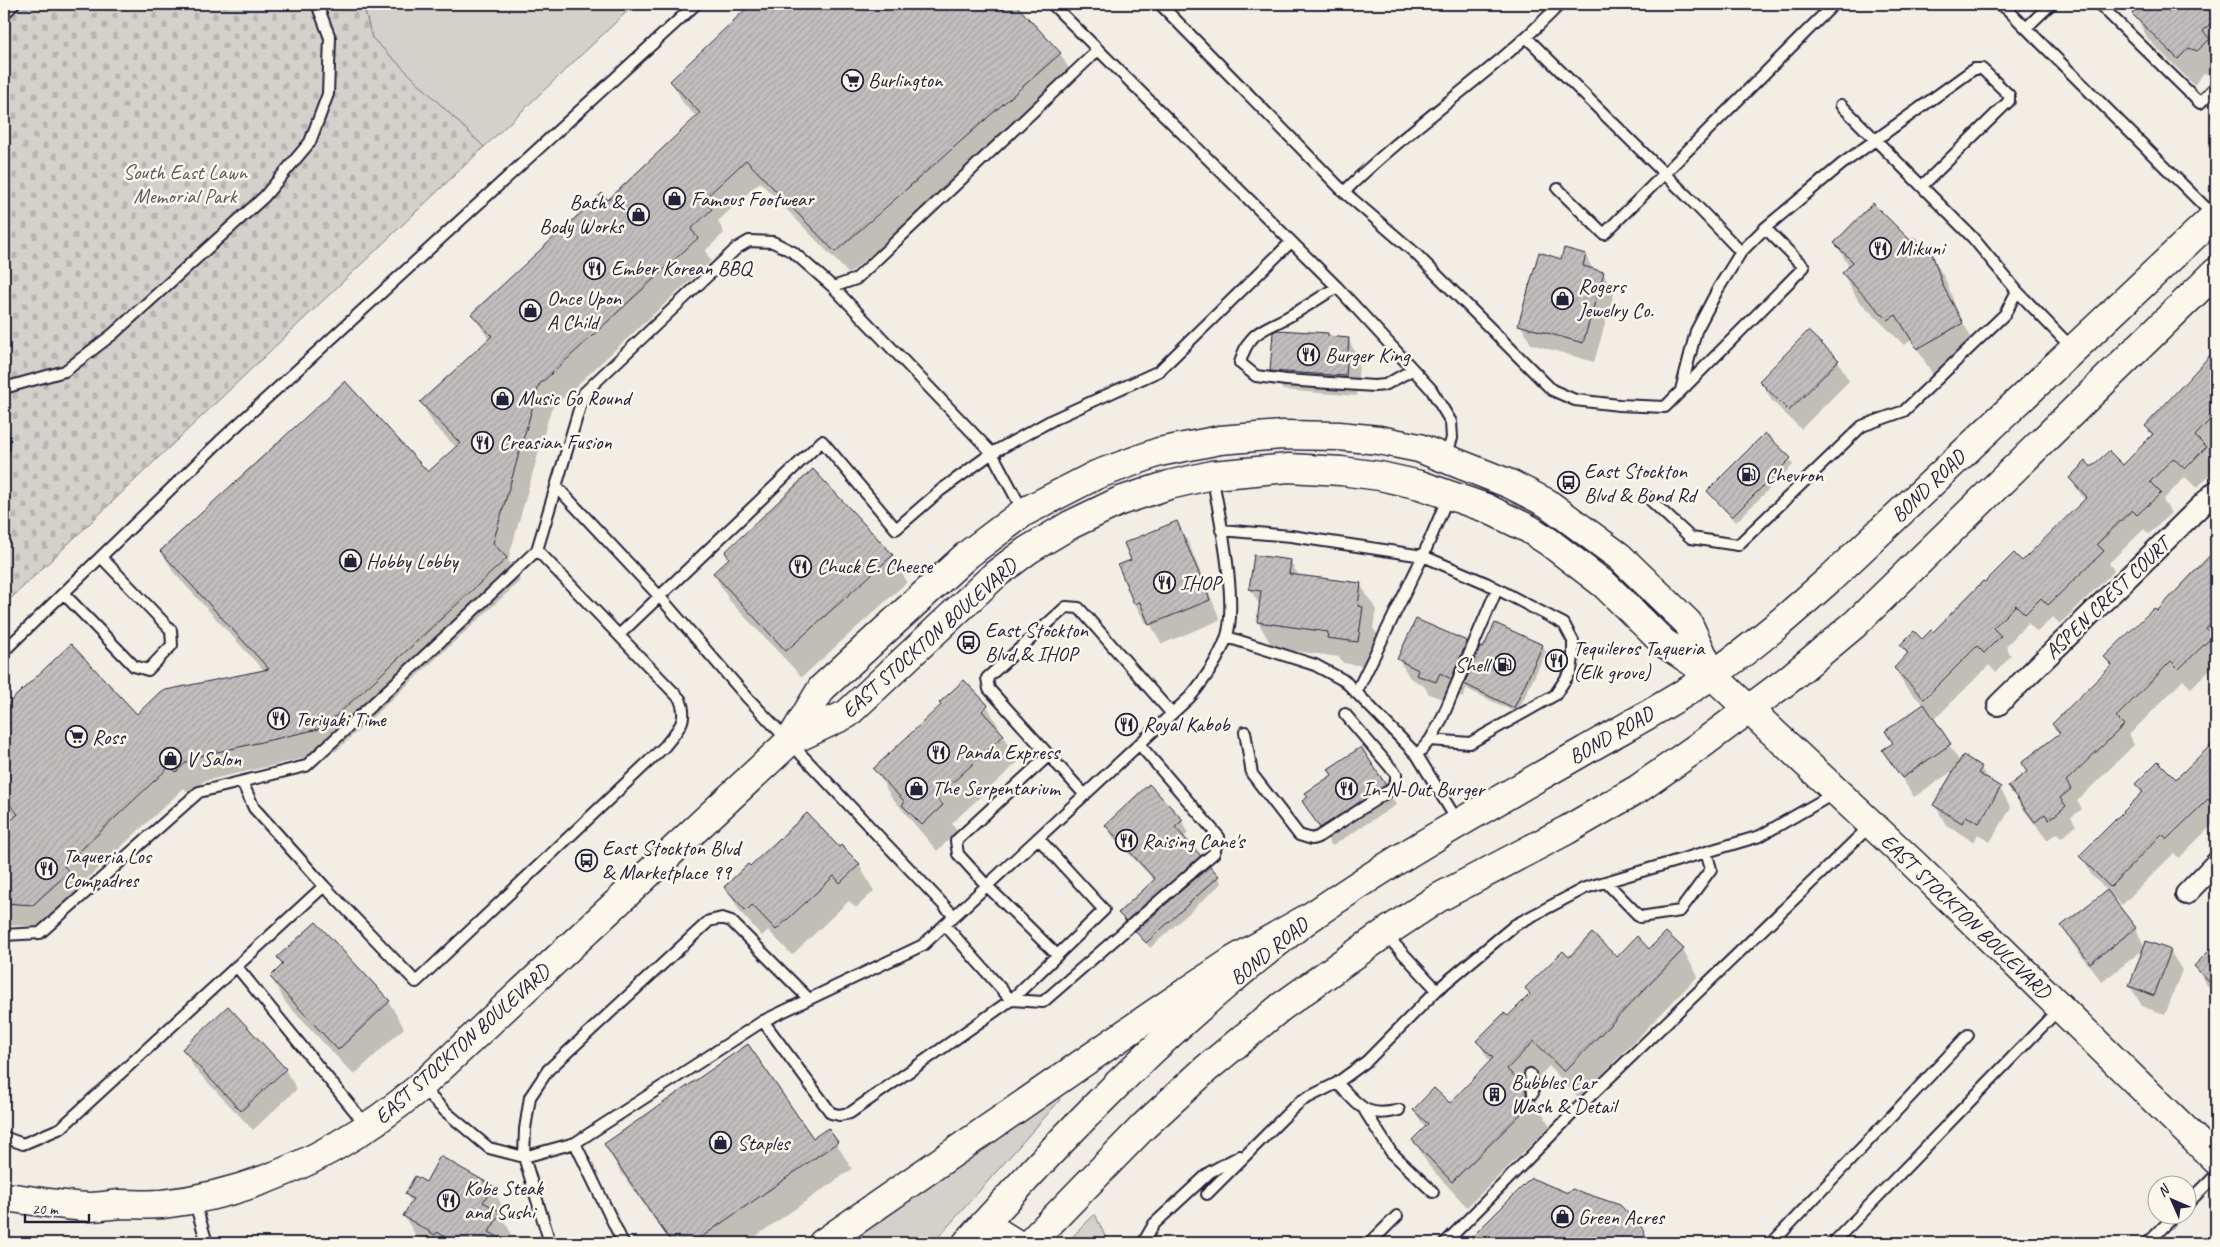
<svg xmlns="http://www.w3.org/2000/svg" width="2220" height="1247" viewBox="0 0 2220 1247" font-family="Caveat,sans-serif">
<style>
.green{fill:#d4d1cc;stroke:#7b7a84}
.cemetery{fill:url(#cemetery-stones);stroke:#7b7a84}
.shadow{fill:#0003}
.building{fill:url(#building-hatch);stroke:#22223b}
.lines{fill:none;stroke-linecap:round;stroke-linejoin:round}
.lane-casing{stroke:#22223b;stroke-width:14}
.street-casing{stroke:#22223b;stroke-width:24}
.secondary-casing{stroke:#22223b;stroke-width:31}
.primary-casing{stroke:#22223b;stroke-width:31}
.highway-casing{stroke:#22223b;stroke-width:31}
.lane{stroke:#fbf7ec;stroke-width:10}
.street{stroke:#fbf7ec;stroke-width:20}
.secondary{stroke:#fbf7ec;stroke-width:28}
.primary{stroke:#fbf7ec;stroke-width:28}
.highway{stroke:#fbf7ec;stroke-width:28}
.labels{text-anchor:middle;stroke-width:5;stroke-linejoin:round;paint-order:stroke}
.poi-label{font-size:21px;fill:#22223b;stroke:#fbf7ec;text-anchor:start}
.park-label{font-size:21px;fill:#575766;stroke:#fbf7ec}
.street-label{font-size:21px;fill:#22223b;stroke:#fbf7ec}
</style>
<defs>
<pattern id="cemetery-stones" width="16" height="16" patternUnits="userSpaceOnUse" patternTransform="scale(1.25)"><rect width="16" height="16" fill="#d4d1cc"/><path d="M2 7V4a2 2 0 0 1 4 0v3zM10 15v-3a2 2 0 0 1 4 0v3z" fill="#b6b3b0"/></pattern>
<pattern id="building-hatch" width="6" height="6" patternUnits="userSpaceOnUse" patternTransform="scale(1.25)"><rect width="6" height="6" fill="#c2bebe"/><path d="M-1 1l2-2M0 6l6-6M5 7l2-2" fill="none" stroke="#a6a3a4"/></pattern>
</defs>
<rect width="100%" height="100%" fill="#f2eee5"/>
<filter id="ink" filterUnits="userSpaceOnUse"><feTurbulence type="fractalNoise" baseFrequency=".02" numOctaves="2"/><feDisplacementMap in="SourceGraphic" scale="10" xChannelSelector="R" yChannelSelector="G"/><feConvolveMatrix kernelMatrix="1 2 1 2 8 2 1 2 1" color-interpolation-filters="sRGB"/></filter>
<g filter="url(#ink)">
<path class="green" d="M363,4H635L484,147L372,38Z
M1057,1095L1060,1100L933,1243H845Z
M1095,1214L1108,1243H1072L1073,1236Z"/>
<path class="cemetery" d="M4,4H363L372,38L484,147L4,605Z"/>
<path class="shadow" d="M753,4H1013L1060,53L1073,76L849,274L760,182L718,221L724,233L705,251L711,261L551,409L508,560L520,581L336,751L204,781L190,794L184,788L77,888L82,896L46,927L4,925V825L22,826L4,806V709L71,646L137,715L264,671L175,574L162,552L428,473L457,448L434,425L421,402L489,340L473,314L608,202L697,117L684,104L671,81Z
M2136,4H2216V73L2212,76L2204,73L2194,85L2149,40L2134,14L2139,9Z
M1909,242L1931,254L1946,281L1958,313L1977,349L1933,375L1912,340L1904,345L1858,300L1843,274L1849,267L1836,243Z
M1585,255L1594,271L1603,273L1614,293L1594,362L1531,344L1520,324L1562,260Z
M1327,334L1329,338L1348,339L1359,359L1357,396L1283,390L1271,371Z
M2216,353V445L2208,454L2216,468L2197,488L2185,477L2163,500L2171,513L2149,534L2144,529L2109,563L2114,571L2060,624L2053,617L2037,632L2028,623L2006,646L2011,656L1996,672L1989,665L1936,718L1926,709L1960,762L1981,768L1989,782L2000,788L2011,808L1990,842L1978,834L1974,842L1946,825L1935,805L1957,768L1914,797L1884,750L1893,744L1886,731L1924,705L1906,688L1895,668L1908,656L1901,645L1922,641L1933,633L1985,584L2022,563L2085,501L2070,478L2091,469L2123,467L2152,436L2146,426Z
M1838,361L1849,381L1801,429L1772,401L1761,381Z
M1790,459L1793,465L1736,522L1709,491Z
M1177,522L1188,542L1220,620L1162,644L1149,622L1146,623L1135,604L1132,561Z
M2216,550V663L2191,688L2183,680L2129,735L2134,745L2077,801L2082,809L2071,817L2076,826L2061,838L2057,833L2047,840L2021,806L2010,787L2028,773L2060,735L2053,724L2111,667L2106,657L2157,613Z
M892,556L907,582L802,677L729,600L714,574Z
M1290,561L1299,576L1360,584L1376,610L1373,628L1377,634L1372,667L1343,663L1339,657L1273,648L1258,622L1260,606L1250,589Z
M1466,642L1476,659L1543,646L1546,652L1517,713L1469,690L1467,687L1463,698L1451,692L1447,701L1429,694L1424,686L1410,678L1398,658Z
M987,706L1018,762L952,823L957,832L937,851L890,795L875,769Z
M2216,742V821L2179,858L2174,853L2122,905L2109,893L2108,894L2135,928L2145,947L2170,951L2182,970L2165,1015L2142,1006L2130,986L2144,949L2102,982L2074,946L2062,926L2108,891L2092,876L2081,856L2142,794L2136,784L2176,781Z
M1385,785L1396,805L1332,846L1304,801Z
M1182,821L1188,833L1183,838L1200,856L1207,870L1218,877L1222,883L1150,948L1136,930L1133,932L1127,925L1120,913L1155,881L1113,837L1106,826Z
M839,849L859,865L874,891L856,908L849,901L792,955L768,930L762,936L741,913L726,887L750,868Z
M316,923L389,1002L404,1028L354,1075L286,1003L271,977L283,965L279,958Z
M1666,933L1683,950L1698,976L1579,1098L1549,1066L1525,1091L1530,1099L1535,1100L1550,1126L1467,1207L1429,1166L1414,1140L1425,1128L1414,1110L1450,1105L1490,1063L1478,1041L1508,1018L1531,995L1527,989L1569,959H1617L1649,951Z
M2216,946V995L2207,985L2195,966Z
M184,1049L285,1070L297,1089L253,1130L195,1069Z
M828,1130L852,1169L746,1243H671L620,1171L605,1145L813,1140Z
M1531,1180L1642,1229L1650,1243H1467Z
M426,1183L492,1187L503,1207L500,1213L511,1233L505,1243H429L416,1236L404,1216L412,1203L406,1194Z"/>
<path class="building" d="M751,4H1015L1061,53L835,252L746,160L703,200L712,209L691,229L698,238L539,385L493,543L507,558L323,728L191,758L176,772L170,766L64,866L69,872L33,905L4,903V826L18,814L4,799V707L71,644L137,714L161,691L269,669L160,551L345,381L428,472L460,443L420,402L492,336L471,314L602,193L608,200L700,113L670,81Z
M2141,4H2216V17L2203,31L2210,39L2197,51L2189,48L2178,59L2132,14Z
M1873,203L1910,240L1915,238L1932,253L1943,286L1963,323L1917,349L1896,315L1888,320L1842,273L1853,262L1834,243Z
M1564,248L1586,254L1583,266L1604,272L1583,343L1518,325L1539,252L1561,259Z
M1278,330L1328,333V336L1349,338L1346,376L1270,371L1273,332Z
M1808,331L1839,360L1789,411L1759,381Z
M2216,349V413L2195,436L2206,447L2185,469L2173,458L2150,482L2161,493L2137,515L2132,510L2097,544L2104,551L2048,605L2041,598L2025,614L2016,605L1993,628L2001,636L1984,653L1977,646L1924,699L1894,668L1908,653L1900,645L1914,631L1922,639L1931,630L1933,632L1983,581L1985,582L2014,553L2022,561L2087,497L2069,478L2086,461L2091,467L2109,451L2123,465L2153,434L2145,426Z
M1765,433L1791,458L1732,517L1707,491Z
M813,469L893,555L786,651L713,573L729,558L725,552Z
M1177,521L1210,600L1149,625L1140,602L1134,604L1118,565L1131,560L1124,543Z
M2216,549V617L2206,628L2213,636L2179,669L2171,661L2116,717L2124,725L2066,781L2071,789L2060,798L2066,806L2049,820L2045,814L2035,822L2008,786L2027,772L2021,763L2060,733L2052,724L2112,665L2104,657L2154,608L2157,611Z
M1254,555L1291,560L1289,574L1361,583L1358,606L1363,607L1358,642L1327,638L1328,632L1257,622L1261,591L1249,589Z
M1416,619L1467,641L1451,679L1440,673L1436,682L1416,675L1418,670L1397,659Z
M1495,623L1543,645L1514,708L1464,684L1480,647L1483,648Z
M964,680L988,705L982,711L1004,735L936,798L943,805L922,825L902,805L905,802L873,769L941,705L939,703Z
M1924,704L1951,744L1902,778L1882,750L1893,743L1885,731Z
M2216,740V809L2208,799L2167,839L2162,834L2110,887L2079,856L2143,792L2135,784L2158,761L2176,779Z
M1361,747L1386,785L1320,828L1302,801L1308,797L1305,793L1332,775L1328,769Z
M1963,755L1982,767L1978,773L2001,787L1979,823L1966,816L1962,823L1933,805Z
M1149,784L1183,820L1175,827L1201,856L1126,921L1118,913L1155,879L1105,825Z
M807,813L839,847L841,845L860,864L840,883L834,876L776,930L752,905L746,911L724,887L748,864L750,866Z
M1210,866L1219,876L1146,943L1135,931Z
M2107,890L2136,928L2090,963L2061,926Z
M316,922L390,1001L338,1050L270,977L283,964L277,957Z
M1666,932L1684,949L1564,1072L1534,1041L1507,1069L1525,1088L1528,1098L1536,1099L1452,1182L1412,1140L1428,1124L1413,1110L1434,1088L1450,1103L1493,1058L1476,1041L1504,1013L1508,1016L1530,994L1525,988L1563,951L1569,957L1592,933L1617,957L1637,936L1649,949Z
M2146,941L2171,950L2154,996L2129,986Z
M2216,944V989L2194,966Z
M228,1006L286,1069L241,1111L182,1049Z
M748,1044L813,1138L828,1128L838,1142L693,1243H672L604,1144Z
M440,1156L493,1186L483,1202L501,1212L489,1232L509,1243H455L437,1232L435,1235L403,1216L413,1199L405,1194L415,1176L426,1182Z
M1531,1178L1568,1193L1572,1189L1620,1205L1643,1229L1648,1243H1466Z"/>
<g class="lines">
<defs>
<path id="lane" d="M1052,4L1337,287L1431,389L1451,422L1452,438L1446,457
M1160,4L1344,192L1414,252L1552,390L1575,400L1619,405L1665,407L1804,267L1765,228
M1998,4L2007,9L2214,216
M2099,4L2200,103L2216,86
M4,14L14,4
M2026,28L2051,4
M1527,38L1687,196L1741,252
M1841,105L1973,238L2017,291L2072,348
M1558,189L1604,234L1834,4
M1344,192C1412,124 1494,73 1560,4
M833,287L856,279L1098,50
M1337,287C1322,296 1308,306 1293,314C1267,330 1249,328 1240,363L1256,376L1286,380L1374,386L1385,385L1412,370
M4,388L65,371L113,334L264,197L310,142L328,94L330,38L317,4
M1681,390L1696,331L1718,289L1741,252L1765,228L1842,164L1974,69H1982L2009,95V101L1922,186
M4,439V447
M556,486L660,597L745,695L954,916
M1646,496L1691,538L1738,545L1862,426L1904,411L2005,314L2017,291
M1221,530L1291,536L1423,556L1486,583L1564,624L1573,641V657L1571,671L1555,695L1470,743L1430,740
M64,594L134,666L148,670L172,645L171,630L102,558
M619,635L822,441L896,529L941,490L992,453L1054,419L1159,371L1291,242
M1227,637L1315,665L1345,681L1417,755L1458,822
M4,651L220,441L696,4
M1356,693L1423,556L1448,497
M1245,732L1252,774L1299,835L1312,839L1318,837L1392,789L1396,781V774L1345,714
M1049,755L956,841L958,854L987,886L1057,955
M1417,755L1430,740L1440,723L1497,589
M242,782L254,808L324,886L416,982L665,746C678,729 689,721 680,699L537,550
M1085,795L989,689L987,678L1066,607L1079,608L1172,714
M1606,882L1640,917L1680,911L1711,869L1706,852
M945,925L1011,1000L1043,1002L1214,853L1219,837L1139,744
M1385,934L1437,990
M4,935L40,933L199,792L306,766L458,625L537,550L584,393L737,248L749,241L773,242L793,252L833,287L992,453L1023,511
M237,967L366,1125
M763,1021L831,1113L839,1115L850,1113L1011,1000L1104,910L1038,838
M1530,1074L1533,1093
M1337,1083C1359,1105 1365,1119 1399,1110
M421,1087L446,1112L489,1148L524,1157L575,1143L763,1021L923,945L1190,697C1205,679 1218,661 1226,639C1239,605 1219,513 1212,475
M1365,1111L1391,1152L1433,1192
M4,1137L23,1144L61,1128L324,886
M575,1143L623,1243
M1207,1194L1291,1110L1301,1101L1337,1083L1367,1061L1437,990L1515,925L1585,888L1760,836L1835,793
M194,1200L207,1243
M2188,1203L2216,1175
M550,1243L524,1157L525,1129L530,1097L548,1070L709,921L722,918L731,921L809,999
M1143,1243L1154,1224L1210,1172L1240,1156
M1370,1243L1397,1216
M1445,1243L1579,1107L1871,825
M1772,1243L1968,1035
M1833,1243L2059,1009
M2148,1243L2176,1214"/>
<path id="street" d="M1998,705L2216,491
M2186,894L2216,863"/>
<path id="secondary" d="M790,741L847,714L996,574L1028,550L1070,525L1120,501L1169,485L1212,475L1289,468L1341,471L1380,476L1420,485L1486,508L1529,529L1549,542L1605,585L1664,643L1712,675L1916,866L2216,1160
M4,1197C32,1200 62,1206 90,1207C100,1207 110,1205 120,1204C134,1204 148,1205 162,1204C261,1193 345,1150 420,1087L790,741L822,688L967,555L1024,512L1096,475L1159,452L1220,440L1282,435L1339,436L1379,440L1419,448L1510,484L1547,503L1620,557L1688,623L1712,675"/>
<path id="primary" d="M967,1243C1050,1151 1134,1062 1229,982C1257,959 1285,935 1315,914C1401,854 1494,803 1584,751C1627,726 1672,703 1712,675C1755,646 1794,611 1832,577L2216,215
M1030,1243L1144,1126L1206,1069L1281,1007L1385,933L1438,898L1567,830L1638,789L1702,744L1788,680L1855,624L2216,272"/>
<path id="highway" d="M984,1224L1015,1243
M823,1243L1155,1013L1234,960L1315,914"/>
</defs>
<use href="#lane" class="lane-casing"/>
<use href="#street" class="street-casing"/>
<use href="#secondary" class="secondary-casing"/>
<use href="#primary" class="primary-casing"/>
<use href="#highway" class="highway-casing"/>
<use href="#lane" class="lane"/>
<use href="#street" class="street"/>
<use href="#secondary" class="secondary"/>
<use href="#primary" class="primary"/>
<use href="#highway" class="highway"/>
</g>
</g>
<defs>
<symbol id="supermarket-ring" viewBox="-11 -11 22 22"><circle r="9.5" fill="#fbf7ec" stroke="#22223b" stroke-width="1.5"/><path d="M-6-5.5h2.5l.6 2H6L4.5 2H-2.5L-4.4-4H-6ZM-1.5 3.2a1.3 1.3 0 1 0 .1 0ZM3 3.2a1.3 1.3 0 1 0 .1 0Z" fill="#22223b"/></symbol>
<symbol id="shop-ring" viewBox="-11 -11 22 22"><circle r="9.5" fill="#fbf7ec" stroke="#22223b" stroke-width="1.5"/><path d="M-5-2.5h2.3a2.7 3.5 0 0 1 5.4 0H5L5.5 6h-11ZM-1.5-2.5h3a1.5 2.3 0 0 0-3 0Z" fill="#22223b"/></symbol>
<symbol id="restaurant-ring" viewBox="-11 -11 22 22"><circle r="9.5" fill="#fbf7ec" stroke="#22223b" stroke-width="1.5"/><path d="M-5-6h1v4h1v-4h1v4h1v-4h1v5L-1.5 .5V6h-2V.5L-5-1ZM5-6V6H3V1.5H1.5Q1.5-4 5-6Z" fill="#22223b"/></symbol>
<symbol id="fuel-ring" viewBox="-11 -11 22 22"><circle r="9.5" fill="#fbf7ec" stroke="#22223b" stroke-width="1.5"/><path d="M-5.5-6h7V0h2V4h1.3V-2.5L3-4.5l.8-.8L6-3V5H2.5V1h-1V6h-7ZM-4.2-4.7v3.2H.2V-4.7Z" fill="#22223b"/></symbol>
<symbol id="bus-ring" viewBox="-11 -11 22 22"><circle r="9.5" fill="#fbf7ec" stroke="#22223b" stroke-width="1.5"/><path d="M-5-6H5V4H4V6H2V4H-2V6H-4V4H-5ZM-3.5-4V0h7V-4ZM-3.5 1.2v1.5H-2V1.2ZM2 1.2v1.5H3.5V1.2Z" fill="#22223b"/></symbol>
<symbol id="building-ring" viewBox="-11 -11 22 22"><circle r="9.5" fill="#fbf7ec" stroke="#22223b" stroke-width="1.5"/><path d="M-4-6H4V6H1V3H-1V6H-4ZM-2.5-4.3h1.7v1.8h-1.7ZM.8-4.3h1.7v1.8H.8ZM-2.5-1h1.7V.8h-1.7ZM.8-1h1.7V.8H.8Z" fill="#22223b"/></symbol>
</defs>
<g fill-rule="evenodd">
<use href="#supermarket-ring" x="840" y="68" width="25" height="25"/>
<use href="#shop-ring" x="662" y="186" width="25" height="25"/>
<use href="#shop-ring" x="626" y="202" width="25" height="25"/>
<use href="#restaurant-ring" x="1868" y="236" width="25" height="25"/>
<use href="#restaurant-ring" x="582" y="256" width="25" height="25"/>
<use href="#shop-ring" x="1550" y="286" width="25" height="25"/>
<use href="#shop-ring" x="518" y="298" width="25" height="25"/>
<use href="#restaurant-ring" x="1296" y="342" width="25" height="25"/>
<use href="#shop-ring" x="490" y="386" width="25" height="25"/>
<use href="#restaurant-ring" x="470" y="430" width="25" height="25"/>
<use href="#fuel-ring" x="1736" y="462" width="25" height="25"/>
<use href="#bus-ring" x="1556" y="470" width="25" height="25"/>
<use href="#shop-ring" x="338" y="548" width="25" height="25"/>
<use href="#restaurant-ring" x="788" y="554" width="25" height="25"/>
<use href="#restaurant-ring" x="1152" y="570" width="25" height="25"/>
<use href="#bus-ring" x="956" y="630" width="25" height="25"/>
<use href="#restaurant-ring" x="1544" y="648" width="25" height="25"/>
<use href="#fuel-ring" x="1492" y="652" width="25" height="25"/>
<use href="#restaurant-ring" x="266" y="706" width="25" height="25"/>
<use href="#restaurant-ring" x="1114" y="712" width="25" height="25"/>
<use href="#supermarket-ring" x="64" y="724" width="25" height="25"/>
<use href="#restaurant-ring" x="926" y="740" width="25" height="25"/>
<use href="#shop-ring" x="158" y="746" width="25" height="25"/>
<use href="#shop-ring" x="904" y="776" width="25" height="25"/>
<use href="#restaurant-ring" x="1334" y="776" width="25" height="25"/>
<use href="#restaurant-ring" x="1114" y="828" width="25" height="25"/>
<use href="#bus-ring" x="574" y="848" width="25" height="25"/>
<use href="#restaurant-ring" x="34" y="856" width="25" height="25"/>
<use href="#building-ring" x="1482" y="1082" width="25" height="25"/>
<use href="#shop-ring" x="708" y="1130" width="25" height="25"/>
<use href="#restaurant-ring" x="436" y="1188" width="25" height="25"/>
<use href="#shop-ring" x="1550" y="1204" width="25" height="25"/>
</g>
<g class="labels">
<g class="poi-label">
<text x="868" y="87">Burlington</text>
<text x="691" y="206">Famous Footwear</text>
<text x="623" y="209" text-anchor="end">Bath &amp;<tspan x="623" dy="24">Body Works</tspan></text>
<text x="1896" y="255">Mikuni</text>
<text x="611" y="275">Ember Korean BBQ</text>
<text x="1578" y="293">Rogers<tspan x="1578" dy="24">Jewelry Co.</tspan></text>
<text x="547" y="305">Once Upon<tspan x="547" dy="24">A Child</tspan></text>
<text x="1325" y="362">Burger King</text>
<text x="518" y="405">Music Go Round</text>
<text x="499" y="449">Creasian Fusion</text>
<text x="1584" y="478">East Stockton<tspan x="1584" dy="24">Blvd &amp; Bond Rd</tspan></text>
<text x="1765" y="482">Chevron</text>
<text x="366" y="568">Hobby Lobby</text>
<text x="817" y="573">Chuck E. Cheese</text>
<text x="1180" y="590">IHOP</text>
<text x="985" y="637">East Stockton<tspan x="985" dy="24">Blvd &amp; IHOP</tspan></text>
<text x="1573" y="655">Tequileros Taqueria<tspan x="1573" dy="24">(Elk grove)</tspan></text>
<text x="1489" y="672" text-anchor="end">Shell</text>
<text x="295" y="726">Teriyaki Time</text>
<text x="1143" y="731">Royal Kabob</text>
<text x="92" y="744">Ross</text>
<text x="955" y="759">Panda Express</text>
<text x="186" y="766">V Salon</text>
<text x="932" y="795">The Serpentarium</text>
<text x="1362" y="796">In-N-Out Burger</text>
<text x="1142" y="848">Raising Cane's</text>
<text x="602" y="855">East Stockton Blvd<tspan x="602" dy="24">&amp; Marketplace 99</tspan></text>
<text x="63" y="863">Taqueria Los<tspan x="63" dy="24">Compadres</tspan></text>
<text x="1511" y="1089">Bubbles Car<tspan x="1511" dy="24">Wash &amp; Detail</tspan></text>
<text x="737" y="1150">Staples</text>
<text x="464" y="1195">Kobe Steak<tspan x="464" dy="24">and Sushi</tspan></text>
<text x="1578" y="1224">Green Acres</text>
</g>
<g class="park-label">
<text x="185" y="179">South East Lawn<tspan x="185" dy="24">Memorial Park</tspan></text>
</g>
<g class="street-label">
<text transform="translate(1928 486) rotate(-44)" y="7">BOND ROAD</text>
<text transform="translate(2107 598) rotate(-44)" y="7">ASPEN CREST COURT</text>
<text transform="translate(929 638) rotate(-42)" y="7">EAST STOCKTON BOULEVARD</text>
<text transform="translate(1611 735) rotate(-30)" y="7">BOND ROAD</text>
<text transform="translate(1966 916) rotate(44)" y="7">EAST STOCKTON BOULEVARD</text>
<text transform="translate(1269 951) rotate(-39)" y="7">BOND ROAD</text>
<text transform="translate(462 1044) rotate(-42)" y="7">EAST STOCKTON BOULEVARD</text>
</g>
</g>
<rect width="2220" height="1247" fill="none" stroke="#fbf7ec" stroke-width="20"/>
<rect x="10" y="10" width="2200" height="1227" fill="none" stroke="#22223b" stroke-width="2" filter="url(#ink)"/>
<g transform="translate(2172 1200) rotate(315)"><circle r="24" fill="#fbf7ec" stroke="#a4a2a5"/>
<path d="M0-4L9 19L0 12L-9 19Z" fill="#22223b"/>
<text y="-8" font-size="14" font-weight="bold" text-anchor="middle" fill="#22223b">N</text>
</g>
<path d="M25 1214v8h64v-8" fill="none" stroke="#22223b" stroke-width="2.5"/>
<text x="32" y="1214" font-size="15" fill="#22223b" stroke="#fbf7ec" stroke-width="4" paint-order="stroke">20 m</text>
</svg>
